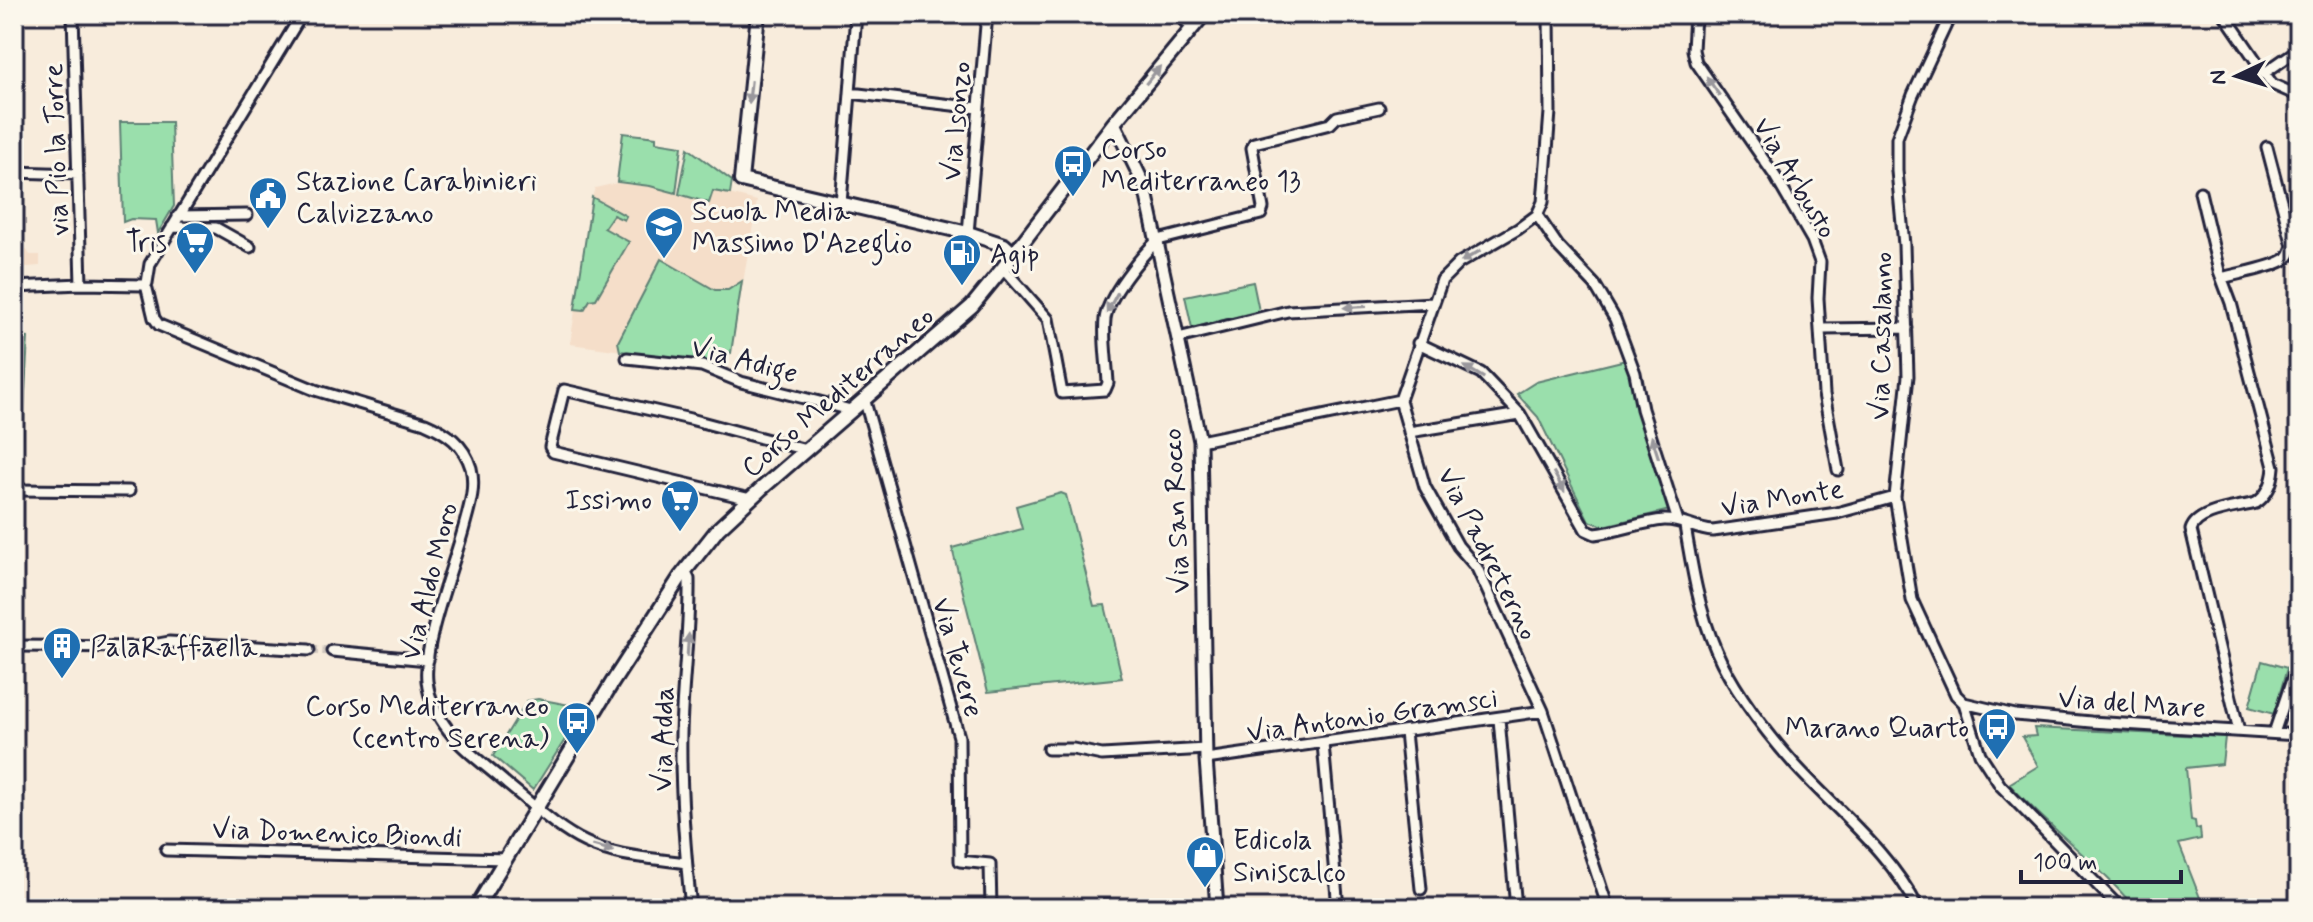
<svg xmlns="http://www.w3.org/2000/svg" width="2313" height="922" viewBox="0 0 2313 922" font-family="Mynerve,sans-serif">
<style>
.built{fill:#f5dec9}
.green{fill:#9adfac;stroke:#5e8074;stroke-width:2}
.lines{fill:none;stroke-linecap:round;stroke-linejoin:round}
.minor-tunnel{stroke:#cdc4bc;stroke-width:9;stroke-dasharray:9 4.5;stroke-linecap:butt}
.minor-casing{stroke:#22223b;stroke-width:15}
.tertiary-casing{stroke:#22223b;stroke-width:17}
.secondary-casing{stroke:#22223b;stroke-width:18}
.minor{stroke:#fbf7ec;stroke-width:9}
.tertiary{stroke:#fbf7ec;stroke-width:11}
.secondary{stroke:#fbf7ec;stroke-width:12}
.oneway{fill:#99979c}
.labels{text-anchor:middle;stroke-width:6;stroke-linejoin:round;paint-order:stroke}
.street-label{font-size:28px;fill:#22223b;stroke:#fbf7ec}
.poi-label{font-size:28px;fill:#22223b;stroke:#fbf7ec;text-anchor:start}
</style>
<rect width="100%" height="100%" fill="#f8ecdc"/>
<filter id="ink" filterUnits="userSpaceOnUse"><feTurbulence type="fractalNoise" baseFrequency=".0125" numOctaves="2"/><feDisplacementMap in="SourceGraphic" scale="16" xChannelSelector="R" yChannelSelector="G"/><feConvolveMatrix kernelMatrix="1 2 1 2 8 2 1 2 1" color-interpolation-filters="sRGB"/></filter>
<g filter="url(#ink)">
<path class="built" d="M617,183L650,186L709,202L713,190L757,201L731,353L705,362L570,344L592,197L595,188Z
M14,233L19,244H23L30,255H40V266L14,268Z"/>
<path class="green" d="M120,122H171L174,206L158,233L156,220L131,219L123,222Z
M623,133L656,137V142L682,146L676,193L650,186L617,182Z
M688,148L732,181L730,194L713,191L709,203L679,194Z
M592,197L626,216L624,220L613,215L604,228L629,242L596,299L590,300L584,310L575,309Z
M661,259L715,290H728L742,281L731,353L705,362L620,351L618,342Z
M1253,282L1259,311L1192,328L1185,296Z
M14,331H19V337L28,338L20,481H14Z
M1630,359L1662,469L1670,510L1604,526L1589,521L1538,417L1517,394L1536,382Z
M1061,493L1066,495L1094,606L1105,605L1122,678L988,692L952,548L1022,529L1016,506Z
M2262,661L2287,668L2274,714L2249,707Z
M538,699L585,708L533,790L493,756L527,701Z
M2034,728L2225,737L2222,764L2186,768L2191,820L2195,821L2196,829L2200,828L2201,839L2179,844L2204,908H2135C2097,863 2049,827 2009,784L2038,766L2022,737L2036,736Z"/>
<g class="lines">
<path class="minor-tunnel" d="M309,650L332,651"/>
<defs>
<path id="minor" d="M73,14L81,284
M856,14L850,93L978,108
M1162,14L1180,17L1192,26
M1549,14L1550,112L1543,202L1537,215L1518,229L1459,263L1442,280L1400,400L1425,487L1458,546L1477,568L1543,711L1608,908
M1695,14L1693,50L1696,62L1775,176L1812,240L1820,262L1818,298L1824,394L1838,470
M1951,14L1913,95L1897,138V171L1904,245L1908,376L1895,497L1912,600L1956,695L1964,703L1980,754L2000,785L2120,908
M2224,14L2272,84L2299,96
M2263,74L2299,49
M14,172L78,174
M2200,192L2219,271L2231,303L2274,467C2273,481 2268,495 2256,503C2238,508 2197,510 2191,530L2239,731
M841,203L850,93
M1537,215L1558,246L1595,285L1615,319L1635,373L1642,409L1678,521
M178,216L247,215
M172,227L216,228L250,247
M968,233L987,14
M1003,268L1048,319L1062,393L1105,390L1108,383C1107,362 1103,340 1105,319C1108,296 1141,256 1158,240L1261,214L1263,208L1252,148L1254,143L1330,124L1337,117L1379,108
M2222,278C2238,273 2274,268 2287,258C2291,254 2291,251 2293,246L2267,147
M147,283L150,264L302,14
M14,287L81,284L143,285
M147,289L154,318L159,325L315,390L425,423C446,432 464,444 471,468C476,488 469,508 464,527C453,569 423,640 427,681C429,699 438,717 449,731C464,751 488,767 507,784C532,804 556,828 585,842C615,857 653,858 686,863
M1820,329L1907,328
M1178,338L1288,311L1433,303
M1418,343L1481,373L1520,414L1586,530L1595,534C1618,532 1641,522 1664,520C1681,519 1695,530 1713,531L1837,513L1895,497
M627,358L702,366L741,382L851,410
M864,398L959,737L960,861L990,864L991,908
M1409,432L1520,414
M1200,441L1400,400
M14,490L129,491
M750,499L553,452L550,447L564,390L690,419L806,450
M1685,526C1692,568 1699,611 1716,650C1734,692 1765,731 1795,765C1837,811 1890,852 1918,908
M685,571L689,579C690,631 682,682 681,734C680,792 685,851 691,908
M14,646L142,647L169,642L309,650
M332,651L428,660
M1964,703L2015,715L2091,722L2299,735
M1499,719L1516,908
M1405,732L1421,889
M2274,733L2299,659
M1323,744L1338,908
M1048,749H1073L1102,755L1206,749
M1206,759L1543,711
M166,850L506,859"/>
<path id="tertiary" d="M1114,123L1145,187L1200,441L1206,759L1217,908"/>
<path id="secondary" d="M758,14L741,180L968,233L1004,245L1014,254
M476,908L612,683L681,576L718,529L761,489L972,306L1003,268L1114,123L1204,14"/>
</defs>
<use href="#minor" class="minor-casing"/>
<use href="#tertiary" class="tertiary-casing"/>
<use href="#secondary" class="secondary-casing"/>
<use href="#minor" class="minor"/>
<use href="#tertiary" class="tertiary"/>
<use href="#secondary" class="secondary"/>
</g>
<defs><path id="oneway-solid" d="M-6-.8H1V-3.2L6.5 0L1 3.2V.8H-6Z" transform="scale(2)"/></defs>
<g class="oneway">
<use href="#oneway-solid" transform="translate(1153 75) rotate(-51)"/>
<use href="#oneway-solid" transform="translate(1713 86) rotate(-124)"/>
<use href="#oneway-solid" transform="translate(750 92) rotate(96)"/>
<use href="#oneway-solid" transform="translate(1471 256) rotate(150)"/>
<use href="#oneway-solid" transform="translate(1112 303) rotate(118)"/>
<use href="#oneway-solid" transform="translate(1355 307) rotate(177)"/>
<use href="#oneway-solid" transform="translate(1474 372) rotate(-149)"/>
<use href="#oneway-solid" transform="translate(1655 447) rotate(-108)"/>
<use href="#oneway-solid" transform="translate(1559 482) rotate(61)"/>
<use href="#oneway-solid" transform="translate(688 645) rotate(-86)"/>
<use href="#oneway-solid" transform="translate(603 848) rotate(16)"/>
</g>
</g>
<defs>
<symbol id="bus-pin" viewBox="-11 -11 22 30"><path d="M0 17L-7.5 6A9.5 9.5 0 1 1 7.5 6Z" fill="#1f6fb2" stroke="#fbf7ec"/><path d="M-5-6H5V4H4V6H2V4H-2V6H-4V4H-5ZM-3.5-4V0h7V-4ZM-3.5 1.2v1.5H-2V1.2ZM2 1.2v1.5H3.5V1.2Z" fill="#fff"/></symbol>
<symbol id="civic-pin" viewBox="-11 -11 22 30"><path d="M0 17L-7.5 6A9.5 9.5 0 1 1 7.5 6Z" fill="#1f6fb2" stroke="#fbf7ec"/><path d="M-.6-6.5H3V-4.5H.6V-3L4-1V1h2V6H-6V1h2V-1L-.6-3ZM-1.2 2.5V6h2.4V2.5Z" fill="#fff"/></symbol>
<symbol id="school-pin" viewBox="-11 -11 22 30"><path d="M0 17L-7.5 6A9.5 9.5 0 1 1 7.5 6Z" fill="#1f6fb2" stroke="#fbf7ec"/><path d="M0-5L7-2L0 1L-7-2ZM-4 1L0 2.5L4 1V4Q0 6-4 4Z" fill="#fff"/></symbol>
<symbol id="supermarket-pin" viewBox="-11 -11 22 30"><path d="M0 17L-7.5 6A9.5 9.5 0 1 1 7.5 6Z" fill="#1f6fb2" stroke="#fbf7ec"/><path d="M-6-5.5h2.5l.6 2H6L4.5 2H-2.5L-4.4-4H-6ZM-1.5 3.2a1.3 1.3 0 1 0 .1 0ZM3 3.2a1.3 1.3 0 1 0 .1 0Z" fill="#fff"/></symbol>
<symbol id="fuel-pin" viewBox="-11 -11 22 30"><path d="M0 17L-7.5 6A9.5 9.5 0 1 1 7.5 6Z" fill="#1f6fb2" stroke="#fbf7ec"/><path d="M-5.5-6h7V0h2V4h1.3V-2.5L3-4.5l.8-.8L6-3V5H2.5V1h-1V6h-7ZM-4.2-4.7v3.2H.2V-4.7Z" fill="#fff"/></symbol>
<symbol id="building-pin" viewBox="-11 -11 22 30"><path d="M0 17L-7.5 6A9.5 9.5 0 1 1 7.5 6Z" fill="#1f6fb2" stroke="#fbf7ec"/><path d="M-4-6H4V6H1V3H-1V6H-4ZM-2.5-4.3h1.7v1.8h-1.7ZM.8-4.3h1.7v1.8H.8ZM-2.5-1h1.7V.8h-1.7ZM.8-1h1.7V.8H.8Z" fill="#fff"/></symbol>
<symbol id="shop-pin" viewBox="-11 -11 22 30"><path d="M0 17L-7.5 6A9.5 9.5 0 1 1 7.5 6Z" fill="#1f6fb2" stroke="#fbf7ec"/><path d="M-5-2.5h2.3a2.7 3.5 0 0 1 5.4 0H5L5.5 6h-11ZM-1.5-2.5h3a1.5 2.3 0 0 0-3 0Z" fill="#fff"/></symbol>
</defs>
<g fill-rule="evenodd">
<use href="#bus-pin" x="1051" y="142" width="44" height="60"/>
<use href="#civic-pin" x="246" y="174" width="44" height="60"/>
<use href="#school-pin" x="642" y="204" width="44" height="60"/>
<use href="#supermarket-pin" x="173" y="219" width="44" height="60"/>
<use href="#fuel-pin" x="940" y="231" width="44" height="60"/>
<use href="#supermarket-pin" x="658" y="477" width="44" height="60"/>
<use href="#building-pin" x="40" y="624" width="44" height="60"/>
<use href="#bus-pin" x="555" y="699" width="44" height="60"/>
<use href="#bus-pin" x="1975" y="705" width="44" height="60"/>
<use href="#shop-pin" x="1183" y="833" width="44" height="60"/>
</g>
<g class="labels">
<g class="street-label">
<text transform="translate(955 121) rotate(-85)" y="10">Via Isonzo</text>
<text transform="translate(55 150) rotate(-92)" y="10">via Pio la Torre</text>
<text transform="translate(1796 177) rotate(59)" y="10">Via Arbusto</text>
<text transform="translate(1880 336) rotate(-89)" y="10">Via Casalanno</text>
<text transform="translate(745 359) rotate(15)" y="10">Via Adige</text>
<text transform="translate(837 391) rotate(-41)" y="10">Corso Mediterraneo</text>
<text transform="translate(1782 497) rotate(-9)" y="10">Via Monte</text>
<text transform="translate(1175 511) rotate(-93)" y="10">Via San Rocco</text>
<text transform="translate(1489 553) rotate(63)" y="10">Via Padreterno</text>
<text transform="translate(428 581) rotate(-76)" y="10">Via Aldo Moro</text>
<text transform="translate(959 657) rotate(74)" y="10">Via Tevere</text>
<text transform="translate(2132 702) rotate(4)" y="10">Via del Mare</text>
<text transform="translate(1372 714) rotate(-8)" y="10">Via Antonio Gramsci</text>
<text transform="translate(662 739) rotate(-89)" y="10">Via Adda</text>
<text transform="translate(337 832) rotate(2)" y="10">Via Domenico Biondi</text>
</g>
<g class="poi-label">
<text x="1101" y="158">Corso<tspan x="1101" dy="32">Mediterraneo 13</tspan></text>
<text x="296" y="190">Stazione Carabinieri<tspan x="296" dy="32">Calvizzano</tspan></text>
<text x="692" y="220">Scuola Media<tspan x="692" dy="32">Massimo D'Azeglio</tspan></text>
<text x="167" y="251" text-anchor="end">Tris</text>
<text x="990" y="263">Agip</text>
<text x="652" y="509" text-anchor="end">Issimo</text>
<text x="90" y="656">PalaRaffaella</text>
<text x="549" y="715" text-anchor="end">Corso Mediterraneo<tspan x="549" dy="32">(centro Serena)</tspan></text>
<text x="1969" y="737" text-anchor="end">Marano Quarto</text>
<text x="1233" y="849">Edicola<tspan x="1233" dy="32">Siniscalco</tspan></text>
</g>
</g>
<rect width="2313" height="922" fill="none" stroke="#fbf7ec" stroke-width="48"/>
<rect x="24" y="24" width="2265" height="874" fill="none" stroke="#22223b" stroke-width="3" filter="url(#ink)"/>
<g transform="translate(2237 76) rotate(266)" stroke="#fbf7ec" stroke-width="6" paint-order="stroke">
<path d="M0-6L14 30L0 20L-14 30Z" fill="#22223b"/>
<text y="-12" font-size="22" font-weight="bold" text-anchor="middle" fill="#22223b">N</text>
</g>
<path d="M2021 870v12h160v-12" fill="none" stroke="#22223b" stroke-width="4"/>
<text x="2033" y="870" font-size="24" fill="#22223b" stroke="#fbf7ec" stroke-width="6" paint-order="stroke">100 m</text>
</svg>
